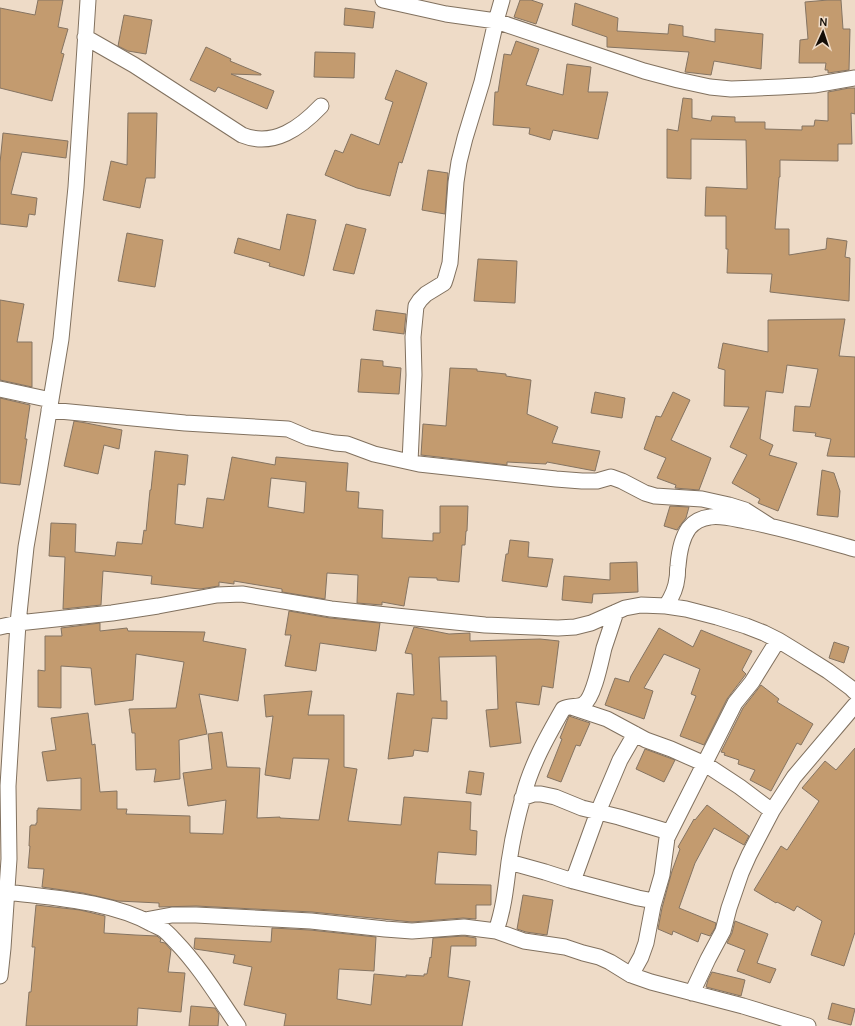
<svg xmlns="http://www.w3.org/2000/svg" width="855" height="1026" viewBox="0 0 855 1026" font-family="Manrope,sans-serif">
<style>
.building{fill:#c39b6f;stroke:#857462;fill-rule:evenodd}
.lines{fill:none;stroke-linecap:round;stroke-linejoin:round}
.minor-casing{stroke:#81715f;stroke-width:17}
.minor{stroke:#fff;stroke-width:15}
</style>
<rect width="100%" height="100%" fill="#eedbc7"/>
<path class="building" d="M38,0H63L58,27L68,29L61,53L64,54L52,101L0,88V8L35,15Z
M520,0H531L543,4L536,24L514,17Z
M828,0H841L843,29H850L849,70L828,73V70H825L826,63H799L800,40L808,39L805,2Z
M575,3L618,18L617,31L668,34L669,24L683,26V36L715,42V29L763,34L761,69L714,61L711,75L685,72L689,52L607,47V37L572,25Z
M345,8L375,12L373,28L344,25Z
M124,15L152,20L146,54L128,51L118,46Z
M516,41L539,49L526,85L563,95L567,64L591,67L588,92H608L598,139L553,130L550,140L529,134L530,128L493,125L495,92H498L504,54L511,55Z
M206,47L231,59L230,61L261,74V75L231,74L274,91L267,109L218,87L215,92L190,80Z
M315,52L355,53L354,78L314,77Z
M396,70L427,83L402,163L399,162L390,196L357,188L325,175L335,150L343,153L351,134L379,145L393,102L385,99Z
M849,88H855V114L851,113L852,144H838V161L780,160V177H779L775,229H789V255L826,249L827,238L847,241L845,257L850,258L849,301L770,292L772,274L727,273L728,249H726V216H705L706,187L747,189L746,140L691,139V179L667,178V129L678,131L683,98L692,99V118L711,121L712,116L735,117V122H765V129L802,130V126H814L815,120L828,121V92Z
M128,113H157L155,178H146L140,208L103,200L111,161L127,165Z
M3,133L68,141L66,158L22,152L11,194L37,198L35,215L29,214L27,227L0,224V163Z
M428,170L448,173L445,214L422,210Z
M287,214L316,220L308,259L304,276L269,266L270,263L234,253L238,238L280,250Z
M346,224L366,229L354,274L333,270Z
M127,233L163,240L155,287L118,281Z
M478,259L517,261L515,303L474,301Z
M0,300L24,304L17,342H32V387L0,380Z
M376,310L406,314L404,334L373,330Z
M845,319L839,356L855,357V457L827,456L831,439L815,436L816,433L793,431L795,406L810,407L818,369L787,365L783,393L766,391L760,439L773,445L769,455L797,463L778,511L758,503L760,499L732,483L747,455L730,447L749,407L724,406L725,370L718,368L723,343L768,352V320Z
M361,359L383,361V366L401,368L399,394L358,392Z
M450,368L477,369V371L506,374V376L531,380L527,414L558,427L552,443L600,451L595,471L547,462L546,464L507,462V465L421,455L423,424L446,426Z
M595,392L625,398L622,418L591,413Z
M673,392L690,400L671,440L711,458L699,490L675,488L676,485L657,478L666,458L644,449L656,416L661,417Z
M0,398L30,405L25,439H27L20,485L0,483Z
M74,421L86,423L122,430L119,449L104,445L98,474L64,466Z
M155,451L188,455L185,485L178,484L175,524L203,528L207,498L224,500L232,457L275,465L276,457L348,463L346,491L359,492L358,508L383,510L382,538L433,541V533H440V506H468L467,531H466L465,545H462L459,582L437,580V578L409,577L404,606L382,602V605L357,603L358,575L327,573L325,599L282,592V589L234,581V584L219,582V586L200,589L151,584L152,576L103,571L101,605L63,609L65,557L49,556L51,523L76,524L75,552L115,556L117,542L142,544L144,530L146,531L150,490H151ZM271,478L306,482L304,513L268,507Z
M822,470L834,473L840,491L838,517L817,515Z
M670,506L689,507L686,518L682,523L677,530L664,526Z
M510,540L529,542L528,557L553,559L547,587L502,581L506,554H508Z
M637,562L638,592L593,594L592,603L562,600L564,576L610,580V563Z
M289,611L330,618L380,623L376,651L320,643L316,671L285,666L291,635H285Z
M100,623V631L127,628L128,631L205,632L203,641L246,649L238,701L199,694L207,734L179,740L180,779L154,782L156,769L136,770L135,733H132L129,709L176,708L184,662L136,654L133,700L95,705L91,668L61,666V708L38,707V670L45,671V636H62L61,628Z
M414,627L449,634L470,633V641L540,639L559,641L553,688L542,686L539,705L516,702L521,743L490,747L486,710L498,709L496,656L439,657L441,701H447V719L432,718L428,752L414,750L413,756L388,759L397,693L414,695L412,654L405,653Z
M659,628L693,647L701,630L752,651L742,670L746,674L727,699L704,745L680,736L696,696L691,694L700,669L664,654L644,688L653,691L644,719L605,705L615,678L629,682L631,676Z
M834,642L849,647L844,663L829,658Z
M761,685L779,699L777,702L813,724L801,745L797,743L771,791L750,780L755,770L738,764L739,760L724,755L725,753L721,752L743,708Z
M312,691L308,715H344V767L357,769L348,821L401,825L404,797L471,802L470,830L477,831L476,855L438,852L435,884L491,885V905H476V919L463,918L412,922L312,912L196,906L159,907V903L118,901L83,893L42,887L44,869L28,868L30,846H29L30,826H31V825H36V823H37V810H38V808L81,810V778L47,781L42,752L56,750L51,718L88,713L92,745L95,744L100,792L117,791V809H127L126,814L190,816V833L223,834L226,800L188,806L183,773L212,769L208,734L222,732L227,767L260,768L257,818L280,817V818L319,820L329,759L293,758L290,779L265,775L273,716L266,717L264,695Z
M569,716L590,723L580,746L576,745L561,782L547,777L562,739L560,738Z
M855,748V932L844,966L811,955L822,921L797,906L794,911L777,902L776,903L754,890L781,846L787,850L819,801L802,788L825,761L836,770Z
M645,749L675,760L664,782L636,769Z
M469,771L484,773L481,795L466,793Z
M707,805L749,836L744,845L714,828L695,863L679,908L716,923L715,928L710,936L701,933L698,942L673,931L672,935L658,929L662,908L672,871L680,849L678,847L694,819L695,820Z
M523,895L553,900L547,935L526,932L517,929Z
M36,905L80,910L105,916L104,933L135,935L157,936L158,937L161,939L160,942L165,943L171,950L168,972L185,973L181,1012L138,1008L137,1026H26L29,992H31L35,947H32Z
M735,921L768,934L757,963L776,969L770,983L737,971L745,950L727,943L732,933Z
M272,928L310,930L376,937L374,971L339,969L337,999L371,1005L374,974L406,977V975L424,976V974H427L430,957L431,958L433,938L464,936L476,938V946H451L448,977L470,981L462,1026H284L286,1014L244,1005L252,967L233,963L235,955L195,949L194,948L195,938L271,942Z
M712,972L745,980L741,996L706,987L708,980Z
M832,1003L855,1009L851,1025L828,1019Z
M191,1006L215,1008L219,1014L218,1026H189Z"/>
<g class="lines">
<defs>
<path id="minor" d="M383,0L446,14L496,21L644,71L678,80L710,87L731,89L780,87L814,85L855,78
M85,37L134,65L242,135C274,148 301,127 321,106
M0,389L51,400
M49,410L185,423L288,429L309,438L335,443L347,444L374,454L419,464L556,479L582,481H597L611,477L622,481L645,493L655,496L702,499L729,505L745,510L770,526
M410,462L414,375L413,337L416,306L420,300L426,294L444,283L446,277L450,263L456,182L459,162L465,138L482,82L496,21L502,0
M666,606C672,597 676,589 677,578C678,574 677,570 678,566C679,553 681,539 689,528C694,522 702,518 710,517C721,515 735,519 746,521C783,528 819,539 855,549
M0,627L18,623L112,613L158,606L217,595L242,594L331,609L396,616L485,625L558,628L575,627L591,623L625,608L641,605L666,606L686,609L717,617L746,626L764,633L778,640L796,651L828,671L851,688L855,692
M571,707L607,719L646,740L671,749L705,764L740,787L772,811
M522,798L534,794H541L555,797L582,808L619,817L669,832
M509,862L545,872L570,880L638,898L654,901
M573,881L598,812L620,760L635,734
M7,892C53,898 111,901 152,924C156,926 162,928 165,931C169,934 173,939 176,942C200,967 218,997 238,1026
M145,920L172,915H196L311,921L385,929L412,931L464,927L496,931L524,941L565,947L583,953L599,957L610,962L631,975L651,982L743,1006L808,1026
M496,931C504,908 506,886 509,862C512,841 517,818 523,797C531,765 547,737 563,709C570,705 578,708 584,704C594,697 601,660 604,648C608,636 612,624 616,612
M631,975L641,957L646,943L653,906L662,875L667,838L735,703L752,682L778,640
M0,976L3,948L9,859L8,786L18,623L26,547L40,466L61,339L76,187L88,0
M692,993L708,959L723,931L729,908L741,873L749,855L772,811L794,777L855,705"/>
</defs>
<use href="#minor" class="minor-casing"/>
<use href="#minor" class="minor"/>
</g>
<g transform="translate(823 32) rotate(3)" stroke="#eedbc7" stroke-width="3" paint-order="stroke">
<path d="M0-3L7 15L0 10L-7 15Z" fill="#130d07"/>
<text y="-6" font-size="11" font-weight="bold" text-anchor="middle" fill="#130d07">N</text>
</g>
</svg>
